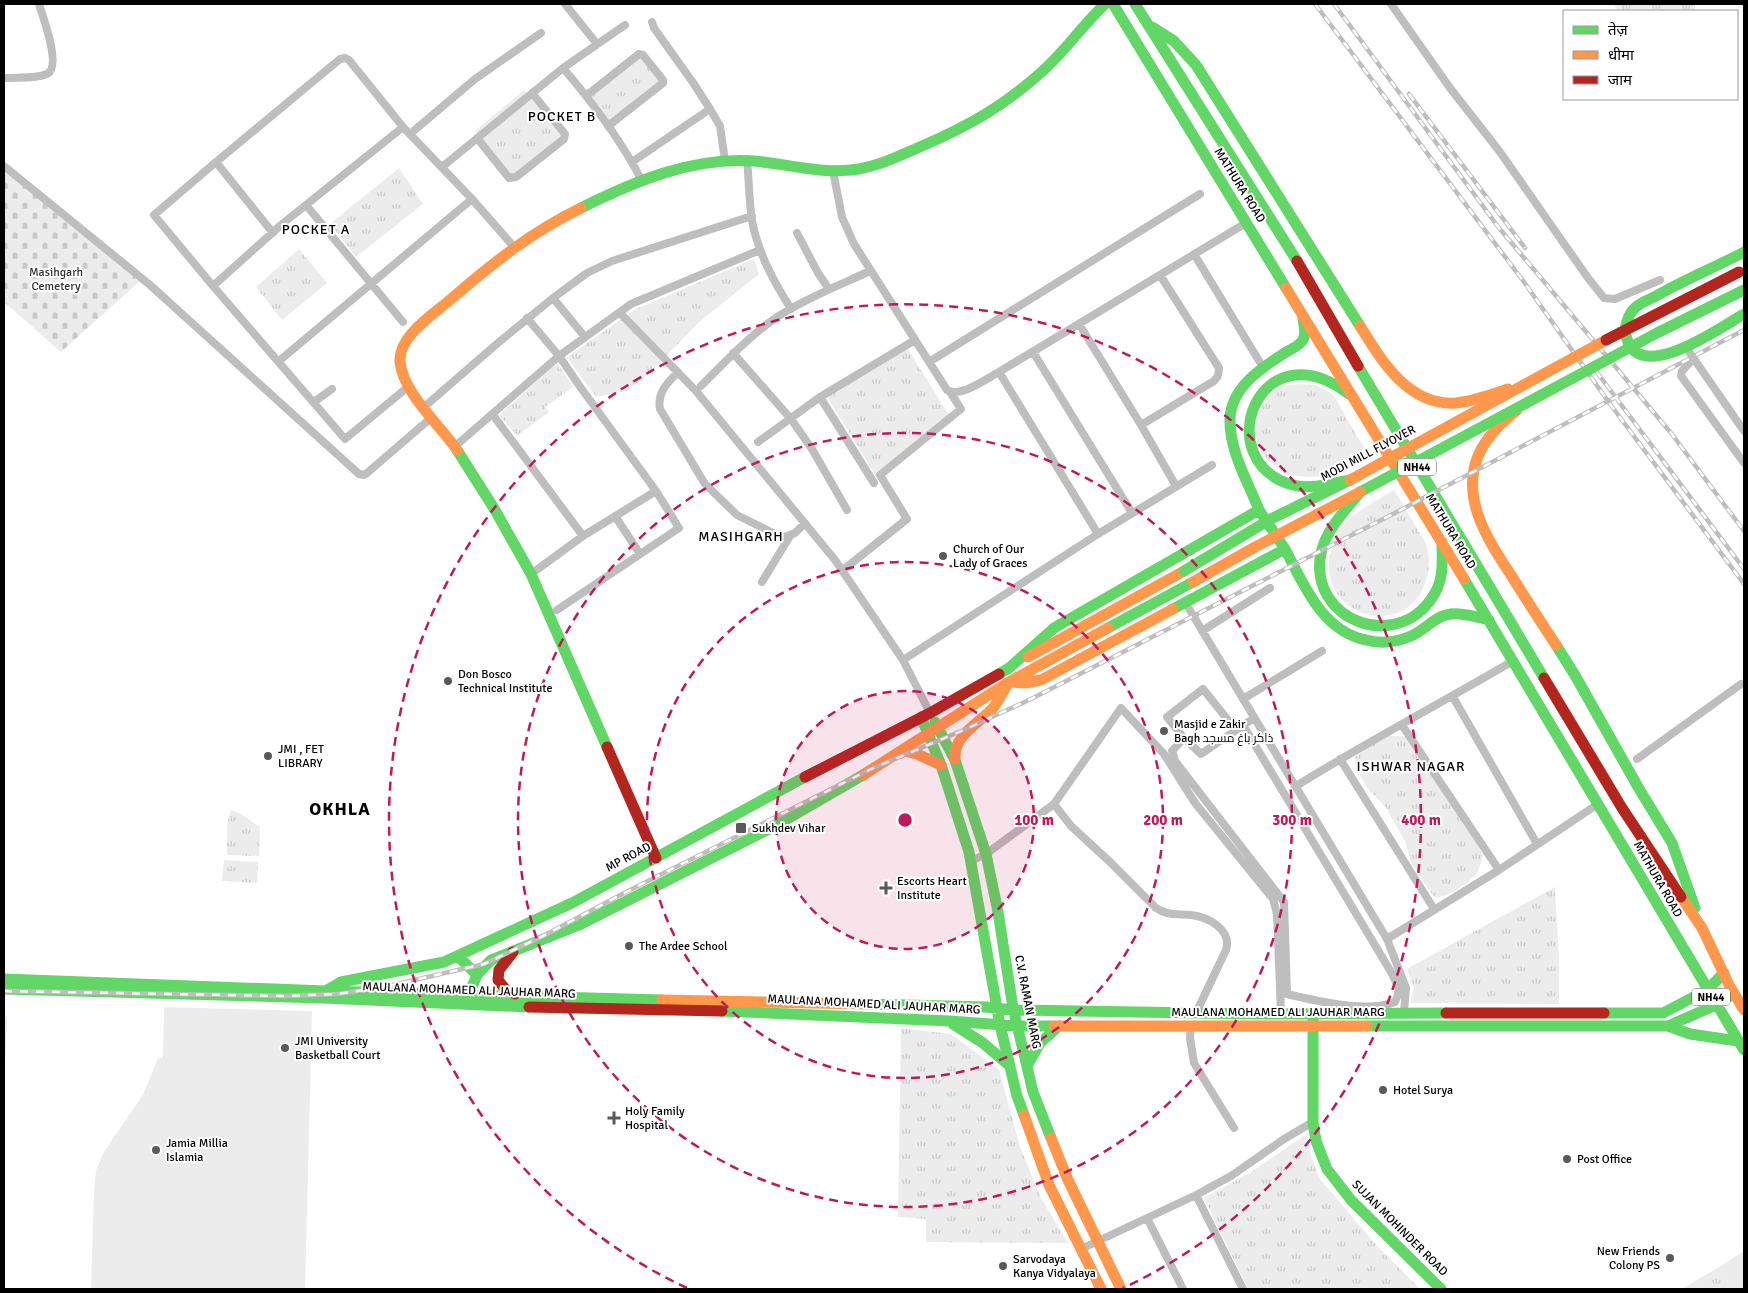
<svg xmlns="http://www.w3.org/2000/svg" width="1748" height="1293" viewBox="0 0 1748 1293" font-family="Signika,Cairo,'Noto Sans Devanagari',sans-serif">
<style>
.cemetery{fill:url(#cemetery-stones)}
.park{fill:url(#park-tufts)}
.garden{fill:#ececec}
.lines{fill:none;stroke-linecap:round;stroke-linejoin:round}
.street{stroke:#bebebe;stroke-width:8}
.fast{stroke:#63d668;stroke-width:11}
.slow{stroke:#ff974d;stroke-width:11}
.jam{stroke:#b3261e;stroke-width:11}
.rail-casing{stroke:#bebebe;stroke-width:4.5}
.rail{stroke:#fff;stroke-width:2.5;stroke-dasharray:8;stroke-linecap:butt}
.fast-bridge{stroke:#63d668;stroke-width:11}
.slow-bridge{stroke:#ff974d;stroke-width:11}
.jam-bridge{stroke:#b3261e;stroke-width:11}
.ring{fill:none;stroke:#c2185b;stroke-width:2.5;stroke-dasharray:9 6}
.poi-dot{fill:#595959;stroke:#fff;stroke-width:2}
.labels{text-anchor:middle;stroke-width:4;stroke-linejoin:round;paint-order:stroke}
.shield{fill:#fff;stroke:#4c4c4c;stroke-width:1}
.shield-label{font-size:11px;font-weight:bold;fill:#000}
.street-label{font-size:12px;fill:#000;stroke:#fff}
.park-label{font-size:12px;fill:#333;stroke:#fff}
.poi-label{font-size:12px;fill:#000;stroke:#fff;text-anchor:start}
.neighbourhood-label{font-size:14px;letter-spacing:1px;fill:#000;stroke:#fff}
.district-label{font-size:18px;font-weight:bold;letter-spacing:1px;fill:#000;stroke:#fff}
.centre{fill:#c2185b;stroke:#fff;stroke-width:2.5}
.ring-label{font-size:15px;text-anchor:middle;font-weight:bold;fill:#c2185b;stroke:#fff;stroke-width:4;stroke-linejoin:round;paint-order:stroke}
</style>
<defs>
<pattern id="cemetery-stones" width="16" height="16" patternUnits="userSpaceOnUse" patternTransform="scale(1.25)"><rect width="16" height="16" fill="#ececec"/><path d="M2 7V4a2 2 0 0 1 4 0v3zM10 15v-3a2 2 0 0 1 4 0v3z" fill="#c9c9c9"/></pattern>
<pattern id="park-tufts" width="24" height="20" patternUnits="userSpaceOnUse" patternTransform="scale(1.25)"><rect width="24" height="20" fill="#ececec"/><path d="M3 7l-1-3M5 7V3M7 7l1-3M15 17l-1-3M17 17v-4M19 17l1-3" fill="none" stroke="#c9c9c9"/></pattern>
</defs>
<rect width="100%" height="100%" fill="#fff"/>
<path class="cemetery" d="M4,169L140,281L61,352L4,302Z"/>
<path class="park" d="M1613,4H1695V11H1618Z
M640,56L662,81L605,126L586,97Z
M524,90L562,136L512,177L475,131Z
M399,168L423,204L356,257L330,224Z
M299,249L327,283L282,320L256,287Z
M754,259L759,274L698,323L655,368L627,391L596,397L567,357L636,309Z
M908,349L950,417L877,478L827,396Z
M557,363L573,387L545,407L549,412L517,436L499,415Z
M1299,384L1315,385L1333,394L1358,438L1369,453C1354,461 1338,473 1321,476C1276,484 1239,445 1264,403C1268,396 1275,389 1284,386C1289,385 1295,385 1299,384Z
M1394,490L1425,542C1431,556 1430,572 1424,586C1403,639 1319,617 1330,555C1332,545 1335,535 1342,527C1355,511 1376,501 1394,490Z
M1389,736H1407L1458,811L1483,855C1481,861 1480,869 1476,874C1467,886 1450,895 1435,898L1420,877L1411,862L1405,841L1386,808L1366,786L1356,769L1355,757L1371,745Z
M231,810C242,813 250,821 260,827L259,856L227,855V824Z
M224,860L258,862L257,883L222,881Z
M1555,887L1559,959V1004L1410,1003L1414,989L1407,969Z
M901,1028L951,1034L999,1070L1020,1147L1041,1198L1068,1243L926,1242V1219L898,1217Z
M1308,1133L1309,1150L1319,1178L1379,1248L1420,1289H1248L1204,1198L1253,1171Z
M1719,1267L1732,1289H1682Z"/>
<path class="garden" d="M164,1007L312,1011L305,1289H91L94,1193L96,1170L105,1150L143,1095L158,1058H163Z
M4,1017H7L5,1068H4Z
M1744,1251V1289H1732L1719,1267Z"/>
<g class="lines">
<path class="street" d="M565,4L597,44
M1391,4L1450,88L1500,152L1588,278L1604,298L1615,299L1660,280
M563,68C593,103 621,140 642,181
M4,78C17,77 35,79 47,74C62,67 43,17 39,4
M586,96L639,54L643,55L663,80V83L608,126
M710,109L720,126L725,161
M410,134L475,79L541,33
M477,138L509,178L516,177L564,139L565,134L532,93
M747,159C749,180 749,201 752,221C758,253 774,282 791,309
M216,162L154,215L213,286L281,225L403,127
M632,162L710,109L694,84L654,28L652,22
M4,166L150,285L359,474L364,475L367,473L432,417
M442,167L563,68L625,25
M833,171L842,217L854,244L947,390C960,398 986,379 999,372L1246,223
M306,205L403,322
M273,233L216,162L340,59L345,58L349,60L403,127L472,199L514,247
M797,233L818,273L829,289
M1194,254L1264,369
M213,286L345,439L409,386
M553,298L585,337
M620,313L696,391L835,560L903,660L930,713
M527,318L559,356L581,388L656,491L679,528L557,610
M1079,324L1141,425L1176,486
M1685,346L1744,431
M1033,352L1132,513
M733,353L791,419L812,449L847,510
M1694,358L1682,371L1681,376L1744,463
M279,361L472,199
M929,362L1200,194
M678,372C667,383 657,393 660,409L705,484L737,515L777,535L785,537L795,533L805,523
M999,372L1098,534
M701,386C729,358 757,327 792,308C817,294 844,283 870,271
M820,397L874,483
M314,402L332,389
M424,407L499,342L553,298L587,273L612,261L752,216
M493,415L583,536
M1141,425L1214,381L1218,376L1219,368L1160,275
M460,442L559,356L631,304L760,250
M758,442L820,397L915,340
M615,516L640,554
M843,570L907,519L880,475L961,409L950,392
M531,574L583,536L656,491
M762,582L790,536
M1185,602L1387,939L1406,988L1404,1012
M1202,631L1270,588
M903,660L1098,534L1212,465
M1453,697L1537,844
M1243,699L1322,651
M1402,725L1499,870
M1236,730L1203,689L1167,717L1184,738L1201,754L1254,718
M1184,738L1172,751L1175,761L1284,902L1287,994C1316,1001 1366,1013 1395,1002C1402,988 1397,985 1391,972L1243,725
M1340,759L1434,909
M1637,759L1741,684
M1296,786C1367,742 1441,703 1513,661
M1054,804L1071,826L1110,862L1156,908C1159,910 1163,912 1167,913C1175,915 1183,914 1191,915C1209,917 1232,930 1226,950L1196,1013
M971,861L986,854L1054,804L1121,708L1164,754L1195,803L1273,899L1277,914L1281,1013
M1387,939L1499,870L1598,804
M1191,1026L1190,1038L1194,1063L1234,1128
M1196,1195L1243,1289
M1147,1218L1183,1289
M1081,1249L1196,1195L1231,1176L1284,1139L1313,1122"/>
<path class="fast" d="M1113,4L1286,288
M1135,4L1297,261
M1152,27L1174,41L1196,65L1360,326
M581,208C635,181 692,157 754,161C788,164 824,175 859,169C882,165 901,155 922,146C971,125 1007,104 1046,68C1067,48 1084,24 1105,4
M1744,252C1716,267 1686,279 1658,295C1651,299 1641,302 1635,308C1628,314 1624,327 1626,336C1638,387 1721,327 1744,314
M1358,366L1544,678
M1349,394C1258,325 1208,462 1293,485C1311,490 1333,483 1350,480
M457,450L495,510L531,574L607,747
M1360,492C1346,510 1326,529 1321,553C1307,622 1402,656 1436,591C1444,576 1442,558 1442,542
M1259,510C1248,482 1229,450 1230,419C1231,388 1260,369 1283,354C1289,350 1298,347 1302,341C1307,335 1304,326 1303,319
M1285,549C1304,585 1322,631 1366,640C1381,644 1397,642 1411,636C1421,632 1428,624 1437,619C1453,609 1472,616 1489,620
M1464,579L1744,1050
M1108,628L1193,582
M1556,645L1576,677L1638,787L1672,843L1695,908
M999,674L1009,668L1054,628L1259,510L1285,549L1173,609
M921,717L941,765L969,852L1000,1025L1017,1096L1024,1115
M935,722L955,760L986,854L998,912L1013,1008L1033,1092L1051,1138
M459,957L477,975
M4,979L326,991L662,1000
M4,989L323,998L529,1007
M327,990L341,982L444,962L572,903L805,777
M470,1000L469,994L477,975L491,960L579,925L775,826L863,775
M867,1004L986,1007L1013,1010L1259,1014L1446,1013
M722,1011L950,1021L1017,1026H1054
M1604,1013H1663L1707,990L1724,973
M1313,1019V1122L1316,1141L1327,1169L1351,1200L1441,1289
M953,1024L983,1043L1010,1066
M1367,1026H1668L1716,1005L1734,993
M1668,1026L1690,1034L1738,1041
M1027,1066L1040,1043L1059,1026"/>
<path class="slow" d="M1286,288L1464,579
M1360,326C1381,360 1408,406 1456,403C1474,401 1491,395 1508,389
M1517,410C1501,423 1486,437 1478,456C1459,502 1493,547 1516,583C1529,604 1543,625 1556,645
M457,450C440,425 403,393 400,362C398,336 434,314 451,299C493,263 530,233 581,208
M1028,657L1184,571
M1009,682L1025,683L1041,680L1173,609
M901,753L904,751L917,754L941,765
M955,759C953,737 976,725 990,711C997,705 1002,693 1007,685
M863,775L1009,682L1108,628
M1681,897L1702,928L1729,985L1744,1010
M662,1000L867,1004
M1054,1026H1367
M1024,1115L1049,1185L1101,1289
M1051,1138L1068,1180L1121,1289"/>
<path class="jam" d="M1297,261L1358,366
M1544,678L1622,808L1681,897
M607,747L656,858
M805,777L930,713L999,674
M513,952L499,970L498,980L506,990L515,994
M529,1007L722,1011
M1446,1013H1604"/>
<defs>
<path id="rail" d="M1315,4L1524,282L1610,404L1744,584
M1334,4L1499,228L1671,433L1744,531
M1409,94L1525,248
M1596,371L1744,569
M4,991L285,996L337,994L384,987L484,964L545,935L624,893L871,769L966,729L1031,699L1391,515L1744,330"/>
</defs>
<use href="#rail" class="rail-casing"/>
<use href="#rail" class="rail"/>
<path class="fast-bridge" d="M1360,492L1657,333L1744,290
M1184,571L1271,519L1350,480"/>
<path class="slow-bridge" d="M1350,480L1606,340
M1193,582L1255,547L1360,492"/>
<path class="jam-bridge" d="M1606,340L1739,272"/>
</g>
<circle cx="905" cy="820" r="129" fill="#c2185b" fill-opacity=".12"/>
<g class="ring">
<circle cx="905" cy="820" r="129"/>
<circle cx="905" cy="820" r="258"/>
<circle cx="905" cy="820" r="387"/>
<path d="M687 1288A516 516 0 1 1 1123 1288"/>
</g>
<g class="poi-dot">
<circle cx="943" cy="556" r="5"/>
<circle cx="448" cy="681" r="5"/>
<circle cx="1164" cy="731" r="5"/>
<circle cx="268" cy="756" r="5"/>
<rect x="735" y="822" width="12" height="12" rx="2.5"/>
<path d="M883.5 880.5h5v5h5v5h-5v5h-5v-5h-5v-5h5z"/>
<circle cx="629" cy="946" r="5"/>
<circle cx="285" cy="1048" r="5"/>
<circle cx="1383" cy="1090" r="5"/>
<path d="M611.5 1110.5h5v5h5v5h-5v5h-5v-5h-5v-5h5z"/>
<circle cx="156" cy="1150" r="5"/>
<circle cx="1567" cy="1159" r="5"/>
<circle cx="1670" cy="1258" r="5"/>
<circle cx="1003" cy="1266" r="5"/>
</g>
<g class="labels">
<g class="shield">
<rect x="1398" y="458.5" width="38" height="17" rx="4"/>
<rect x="1692" y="988.5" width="38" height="17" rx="4"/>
</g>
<g class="shield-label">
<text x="1417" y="471">NH44</text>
<text x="1711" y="1001">NH44</text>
</g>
<g class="street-label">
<text transform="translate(1240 185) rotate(58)" y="4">MATHURA ROAD</text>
<text transform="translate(1368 453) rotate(-28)" y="4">MODI MILL FLYOVER</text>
<text transform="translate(1451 531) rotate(59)" y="4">MATHURA ROAD</text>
<text transform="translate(628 857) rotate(-28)" y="4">MP ROAD</text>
<text transform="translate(1658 879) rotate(60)" y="4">MATHURA ROAD</text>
<text transform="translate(469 990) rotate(2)" y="4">MAULANA MOHAMED ALI JAUHAR MARG</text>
<text transform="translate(1028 1002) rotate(79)" y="4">C.V. RAMAN MARG</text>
<text transform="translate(874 1004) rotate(3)" y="4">MAULANA MOHAMED ALI JAUHAR MARG</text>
<text x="1278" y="1016">MAULANA MOHAMED ALI JAUHAR MARG</text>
<text transform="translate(1400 1228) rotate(45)" y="4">SUJAN MOHINDER ROAD</text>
</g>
<g class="park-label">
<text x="56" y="276">Masihgarh<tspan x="56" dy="14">Cemetery</tspan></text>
</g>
<g class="poi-label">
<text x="953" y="553">Church of Our<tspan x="953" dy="14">Lady of Graces</tspan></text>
<text x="458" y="678">Don Bosco<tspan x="458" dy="14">Technical Institute</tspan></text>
<text x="1174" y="728">Masjid e Zakir<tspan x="1174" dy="14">Bagh ذاکر باغ مسجد</tspan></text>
<text x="278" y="753">JMI , FET<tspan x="278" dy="14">LIBRARY</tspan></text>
<text x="752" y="832">Sukhdev Vihar</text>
<text x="897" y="885">Escorts Heart<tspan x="897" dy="14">Institute</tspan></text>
<text x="639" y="950">The Ardee School</text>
<text x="295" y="1045">JMI University<tspan x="295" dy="14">Basketball Court</tspan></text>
<text x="1393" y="1094">Hotel Surya</text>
<text x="625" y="1115">Holy Family<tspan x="625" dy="14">Hospital</tspan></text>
<text x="166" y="1147">Jamia Millia<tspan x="166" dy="14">Islamia</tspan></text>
<text x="1577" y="1163">Post Office</text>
<text x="1660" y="1255" text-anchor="end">New Friends<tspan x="1660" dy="14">Colony PS</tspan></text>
<text x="1013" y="1263">Sarvodaya<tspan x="1013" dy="14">Kanya Vidyalaya</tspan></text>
</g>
<g class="neighbourhood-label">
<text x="562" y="121">POCKET B</text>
<text x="316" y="234">POCKET A</text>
<text x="741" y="541">MASIHGARH</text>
<text x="1411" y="771">ISHWAR NAGAR</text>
</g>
<g class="district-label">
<text x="340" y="815">OKHLA</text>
</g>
</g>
<circle cx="905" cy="820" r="8" class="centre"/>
<g class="ring-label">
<text x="1034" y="825">100 m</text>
<text x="1163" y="825">200 m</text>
<text x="1292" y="825">300 m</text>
<text x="1421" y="825">400 m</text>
</g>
<rect width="1748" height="1293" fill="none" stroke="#000000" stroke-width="10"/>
<rect x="1563" y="10" width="175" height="90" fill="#ffffff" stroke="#999999"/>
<rect x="1573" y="26" width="25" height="8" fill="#63d668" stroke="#999999"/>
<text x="1608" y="35" font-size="15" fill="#000000">तेज़</text>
<rect x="1573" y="51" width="25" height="8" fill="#ff974d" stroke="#999999"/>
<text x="1608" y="60" font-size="15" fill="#000000">धीमा</text>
<rect x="1573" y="76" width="25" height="8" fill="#b3261e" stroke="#999999"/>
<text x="1608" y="85" font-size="15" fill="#000000">जाम</text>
</svg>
